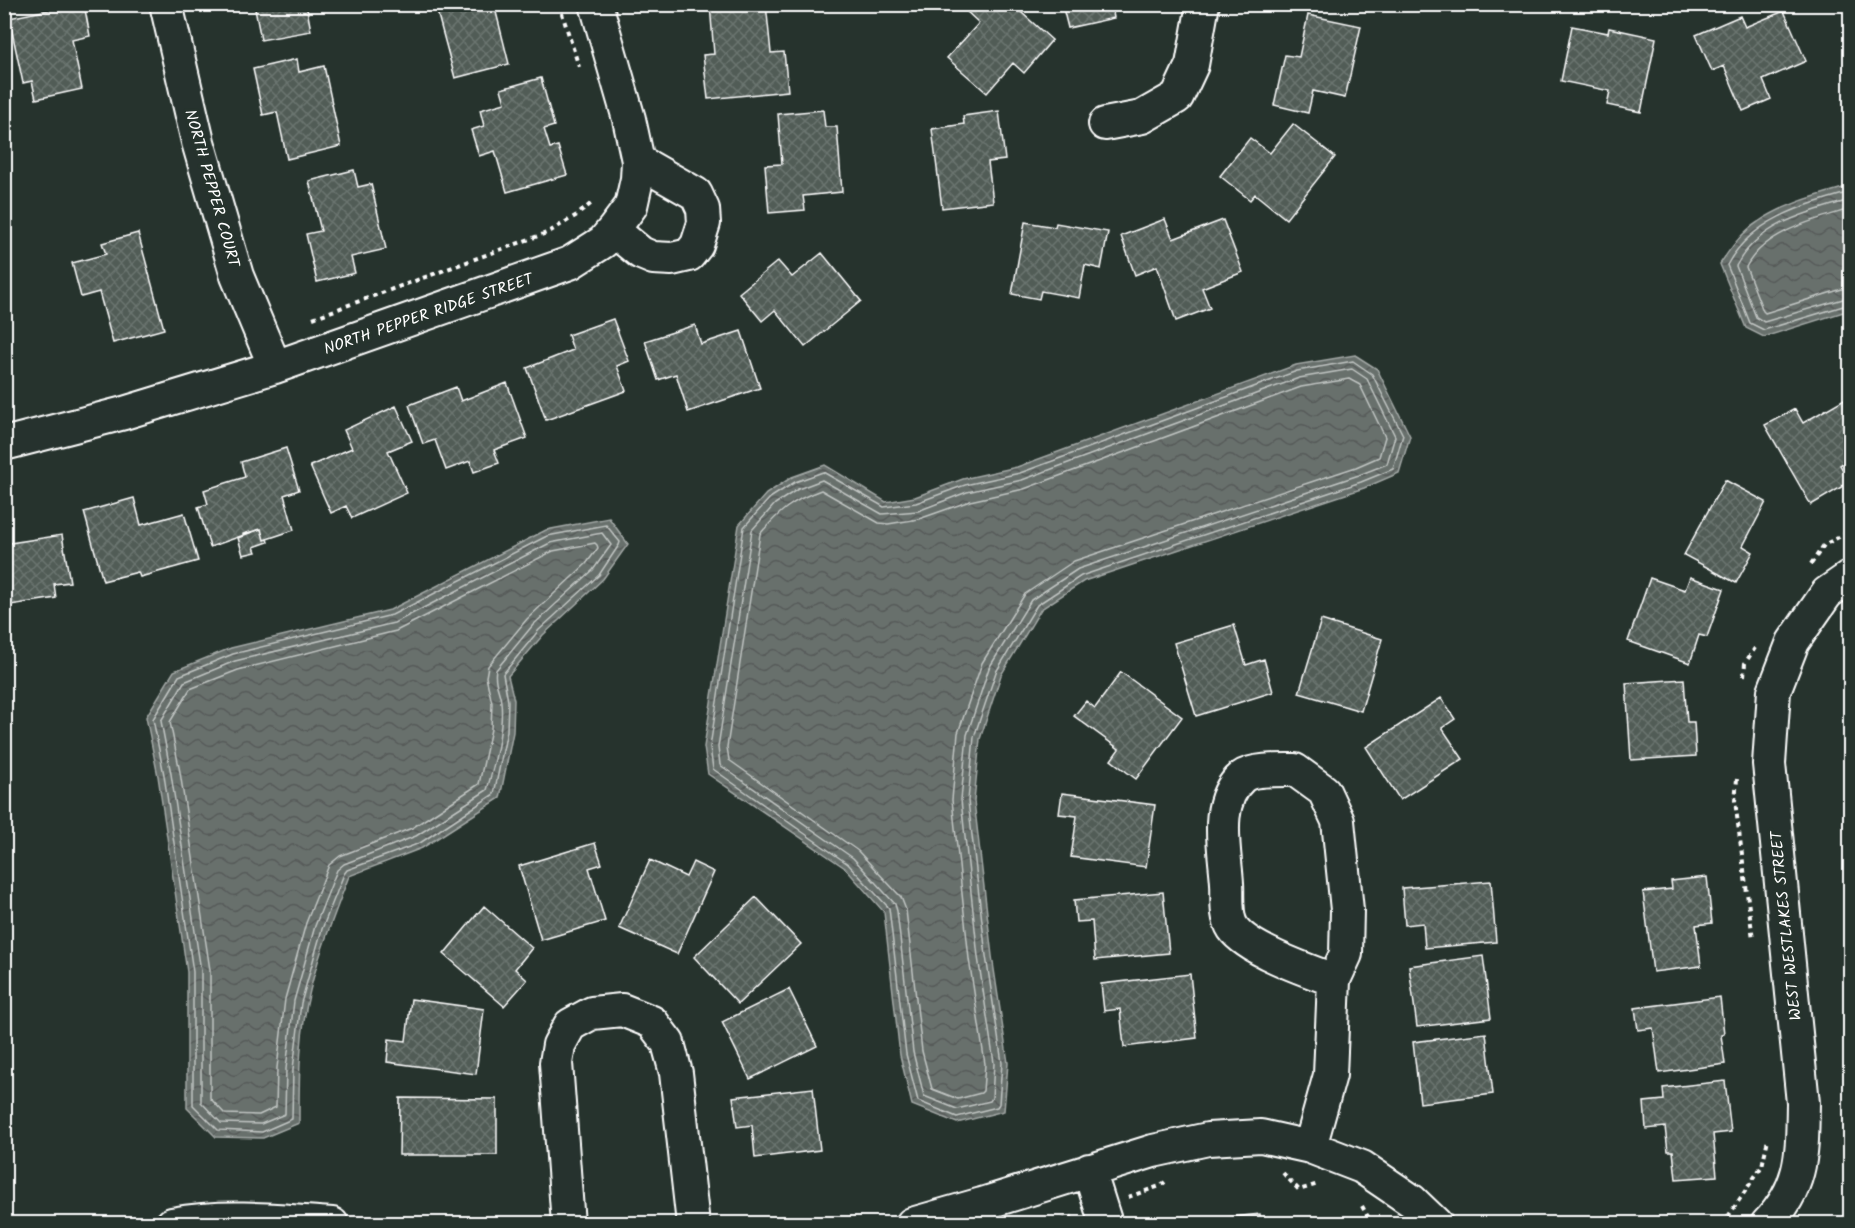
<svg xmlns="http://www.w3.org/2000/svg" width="1855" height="1228" viewBox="0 0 1855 1228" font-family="Kalam,sans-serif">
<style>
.water{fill:url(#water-waves);stroke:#a4a9a7;stroke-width:1.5}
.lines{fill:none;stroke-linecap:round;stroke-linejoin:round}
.shore{stroke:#c2c6c4;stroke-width:1.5}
.building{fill:url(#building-cross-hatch);stroke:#fff;stroke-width:1.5}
.minor-casing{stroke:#fff;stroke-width:36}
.path{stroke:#fff;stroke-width:4;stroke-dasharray:4.5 4.5;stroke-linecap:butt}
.minor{stroke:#26332d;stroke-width:32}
.labels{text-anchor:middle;stroke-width:6;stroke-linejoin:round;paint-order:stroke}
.street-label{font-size:16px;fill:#fff;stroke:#26332d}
</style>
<defs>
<pattern id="water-waves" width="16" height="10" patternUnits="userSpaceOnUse" patternTransform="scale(1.5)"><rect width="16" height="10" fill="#67706c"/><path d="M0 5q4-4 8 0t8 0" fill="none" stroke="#575a59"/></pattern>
<pattern id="building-cross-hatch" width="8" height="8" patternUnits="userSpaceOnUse" patternTransform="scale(1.5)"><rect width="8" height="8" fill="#515c57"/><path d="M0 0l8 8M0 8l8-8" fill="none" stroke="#6b7470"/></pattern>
</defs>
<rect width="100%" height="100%" fill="#26332d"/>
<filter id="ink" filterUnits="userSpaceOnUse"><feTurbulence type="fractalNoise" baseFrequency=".0167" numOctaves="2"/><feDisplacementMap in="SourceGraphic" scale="12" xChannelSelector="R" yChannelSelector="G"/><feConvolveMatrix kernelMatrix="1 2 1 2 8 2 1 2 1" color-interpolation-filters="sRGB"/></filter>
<g filter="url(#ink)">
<path class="water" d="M1850,186V310L1764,337L1746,328L1720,264C1730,249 1742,232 1758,222C1786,203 1819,195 1850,186Z
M1355,355L1377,369L1410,436L1399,473L1364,488L1084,581L1041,609L1001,675L980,739L974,801L992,956L1008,1063L1004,1111L957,1123L912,1105L900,1055L884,912L845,868L708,774L704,747L739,525L766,494L792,477L825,465L886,502L915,497L963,479L1017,467L1296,365Z
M609,518L628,544L603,579L543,635L508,676L514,700L513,732L500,798L422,848L349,876C333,918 316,960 307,1004C299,1043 299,1084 299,1123L263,1138L216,1137L187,1108V972L158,776L146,717L174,671L231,648L390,610L546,530Z"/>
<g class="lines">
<path class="shore" d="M1850,192C1804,205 1752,219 1727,265L1750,323L1764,330L1850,304
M1850,200C1808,212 1758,224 1736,266L1756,317L1764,322L1850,297
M1850,209C1814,220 1765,231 1746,267L1763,311L1765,313L1842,289L1850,288
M1353,361L1372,374L1403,435L1393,469L1361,482L1081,576L1037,605L996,672L974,737L968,801L986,956L1002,1063L999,1104L997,1107L957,1117L918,1101L906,1054L889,908L848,864L713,769L710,747L744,527L770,498L795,482L823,472L884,507L916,503L965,485L1020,473L1297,371Z
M1352,369L1367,379L1395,436L1387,464L1359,475L1078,569L1031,600L989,668L967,735L961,800L978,957L994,1063L992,1098L990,1101L957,1109L924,1096L913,1052L897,911L895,904L853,858L720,765L718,747L752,530L775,504L798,489L822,480L882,514L918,511L967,492L1022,480L1299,378Z
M1349,379L1360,385L1385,437L1379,457L1356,467L1074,561L1025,594L982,663L958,733L952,800L969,959L985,1064L983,1091L981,1093L958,1099L932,1089L922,1051L906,910L901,897L858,851L729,760L727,747L760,534C780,511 791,501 821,490L879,523L888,524L919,519L970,501L1024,489L1301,387Z
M606,525L620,542L619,545L599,575L539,630L503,674L508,701L507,731L494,794L420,843L347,870L344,874L322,929L301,1003L293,1069L292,1119L262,1132L218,1130L193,1105V972L164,775L153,719L179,676L233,654L392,615L547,536Z
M602,533L611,545L593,570L533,625L496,670C493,681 500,691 501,702C504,728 494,765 487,790L416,836L344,864L337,870L315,926L294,1001L286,1069L285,1114L261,1124L221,1123L201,1102V971L171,774L161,721L184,682L235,661L394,623L550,543Z
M595,543L597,545L598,548L586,564L527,619L488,666L486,677L492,703L491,729L479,784L412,828L340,856L329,865L306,923L285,999L277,1068L276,1107L259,1115L225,1114L210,1098V970L180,772L170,722L190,689L238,670L396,631L553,551Z"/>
</g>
<path class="building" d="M52,4H84L90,36L72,40L82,89L36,99L32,81L23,83L9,18L53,9Z
M254,4H306L311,31L261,40Z
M435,4H508L495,8L509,64L455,78Z
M766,4L771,53L784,52L788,91L708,99L703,55L714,54L710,5Z
M970,4H1012L1052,40L1024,73L1013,63L987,93L947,58L979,23L965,10Z
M1062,4H1142L1143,5L1113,12L1114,18L1068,28Z
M1784,11L1806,61L1763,80L1771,99L1743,111L1724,66L1712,71L1696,35L1740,16L1745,27Z
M1308,15L1361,26L1345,98L1313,91L1308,113L1274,105L1285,55L1299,57Z
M1572,26L1608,33L1609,28L1656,38L1641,112L1607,105L1610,91L1561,81Z
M297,59L299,72L324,66L341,146L287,159L277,112L263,115L253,69Z
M541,78L554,126L544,129L550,148L558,146L567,175L507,192L495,151L479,156L471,130L484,126L480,110L505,103L501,89Z
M823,110L825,127H837L842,192L803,196L805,210L769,213L765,165L782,164L778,114Z
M999,111L1005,160L988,162L993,202L942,208L932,129L964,124L963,116Z
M1293,124L1335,157L1286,219L1255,194L1250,200L1220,176L1250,138L1270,153Z
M354,170L358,187L371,184L386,249L351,257L355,273L317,282L306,234L321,231L309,181Z
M1165,219L1173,239L1223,220L1243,272L1202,288L1210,308L1176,321L1157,266L1135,275L1121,236Z
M1025,222L1055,227L1056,223L1108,232L1101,269L1085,265L1079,298L1041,291L1039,299L1012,294Z
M138,233L164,329L113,343L99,292L81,297L72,263L106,254L102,243Z
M822,253L861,301L805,347L775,310L762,321L739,293L778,261L792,277Z
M613,319L629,361L617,366L626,391L546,420L527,368L573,350L568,335Z
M695,325L701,344L741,331L760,388L688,412L676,374L658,380L645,341Z
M507,383L527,438L494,450L499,463L474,472L470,461L446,470L435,440L423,444L409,405L456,387L461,401Z
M1846,398L1850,406V459L1840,465L1850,482L1811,505L1765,425L1795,409L1803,423Z
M396,406L412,441L388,451L407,493L352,518L346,506L331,513L310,466L352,448L344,430Z
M286,448L299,490L284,495L294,530L264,540L261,529L210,547L198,507L208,504L204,490L245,477L241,462Z
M1725,480L1766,502L1743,546L1753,552L1736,583L1684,555Z
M134,498L141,525L184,513L198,561L140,577L138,572L103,581L84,512Z
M261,529L264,540L267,539L268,542L254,547L256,552L243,555L238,538L243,536V534Z
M62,535L70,582L54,584L56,598L4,606V544Z
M1690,577L1724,589L1707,637L1699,635L1690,663L1628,641L1650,578L1685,590Z
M1321,620L1382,639L1361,711L1299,693Z
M1234,625L1246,665L1264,659L1273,692L1196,716L1174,643Z
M1121,672L1182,717L1136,779L1111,760L1119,749L1074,716L1086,701L1095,708Z
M1684,679L1687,722H1694L1696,756L1631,760L1626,683Z
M1441,698L1455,719L1442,728L1463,759L1400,800L1366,747Z
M1062,793L1155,805L1146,867L1071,857L1077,816L1059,814Z
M595,843L602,864L589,868L605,921L541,940L519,866Z
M650,860L686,877L693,862L714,872L677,954L619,928Z
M1707,877L1712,923L1696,925L1701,966L1653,972L1643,892L1672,889L1671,881Z
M1491,881L1496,942L1425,948L1423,923L1405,925L1402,888Z
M1163,892L1169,953L1095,960L1092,921L1076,922L1074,900Z
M756,897L801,944L738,1004L694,957Z
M484,906L532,948L515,969L527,980L504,1006L444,954Z
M1483,956L1491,1018L1417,1027L1409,966Z
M1190,974L1197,1038L1124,1047L1120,1009L1104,1011L1101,984Z
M789,989L817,1046L750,1079L722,1022Z
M1720,997L1724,1034L1721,1035L1725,1064L1659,1073L1653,1028L1638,1030L1635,1008Z
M411,999L484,1009L476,1074L387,1062L389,1039L406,1041Z
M1486,1033L1493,1094L1420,1103L1413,1042Z
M1725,1081L1731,1132L1713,1134L1717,1176L1676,1179L1673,1151H1668L1665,1127L1646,1129L1644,1102L1664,1100L1663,1088Z
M813,1088L820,1150L755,1158L752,1125L737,1127L733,1097Z
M400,1098L497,1099V1155H399Z
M1260,1214L1261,1224H1187V1222Z"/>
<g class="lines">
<defs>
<path id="minor" d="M166,4L198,142L237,276L275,367
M1105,124L1142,117L1177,97L1192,65L1203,4
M613,230L641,253L653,258L672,259L689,255L697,245L704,223L703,209L696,194L638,161
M4,444L124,413L275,367L570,263L603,242L613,230L631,206L637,179L638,161L629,119L596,4
M1295,770L1324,791L1338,821L1347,910L1346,954L1334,980C1309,971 1248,950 1233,928C1225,916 1228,896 1227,883C1225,850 1213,802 1242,777C1252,769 1282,770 1295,770Z
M1310,1147L1330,1075L1334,980
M1089,1170L1106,1224
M172,1224C225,1214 279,1220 332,1224
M568,1224L556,1063L559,1045L570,1025L592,1013L622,1010L652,1022L668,1043L676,1073L693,1224
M912,1224L982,1204L1153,1151L1208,1139L1261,1136L1310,1147L1362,1167L1412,1201L1436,1224
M1767,1224C1804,1186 1802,1152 1803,1103L1769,764L1774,691L1793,642L1827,593L1850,577"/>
</defs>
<use href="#minor" class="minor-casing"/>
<path class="path" d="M559,4L579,67
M313,318L549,232L577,215L593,202
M1811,564L1824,545L1850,531
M1744,676L1745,663L1755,648
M1737,779L1735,801L1753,939
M1283,1173L1299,1190L1318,1184
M1128,1197L1160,1186L1165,1182
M1362,1206L1372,1224
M1032,1221L1043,1224
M1053,1224L1073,1217
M1723,1224L1762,1166L1768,1139"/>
<use href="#minor" class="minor"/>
</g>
</g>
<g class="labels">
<g class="street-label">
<text transform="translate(213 188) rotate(74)" y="6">NORTH PEPPER COURT</text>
<text transform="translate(428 313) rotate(-19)" y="6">NORTH PEPPER RIDGE STREET</text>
<text transform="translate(1785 926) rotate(-96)" y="6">WEST WESTLAKES STREET</text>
</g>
</g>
<rect width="1855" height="1228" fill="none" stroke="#26332d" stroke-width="24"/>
<rect x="12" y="12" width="1831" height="1204" fill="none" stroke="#fff" stroke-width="2" filter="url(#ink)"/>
</svg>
